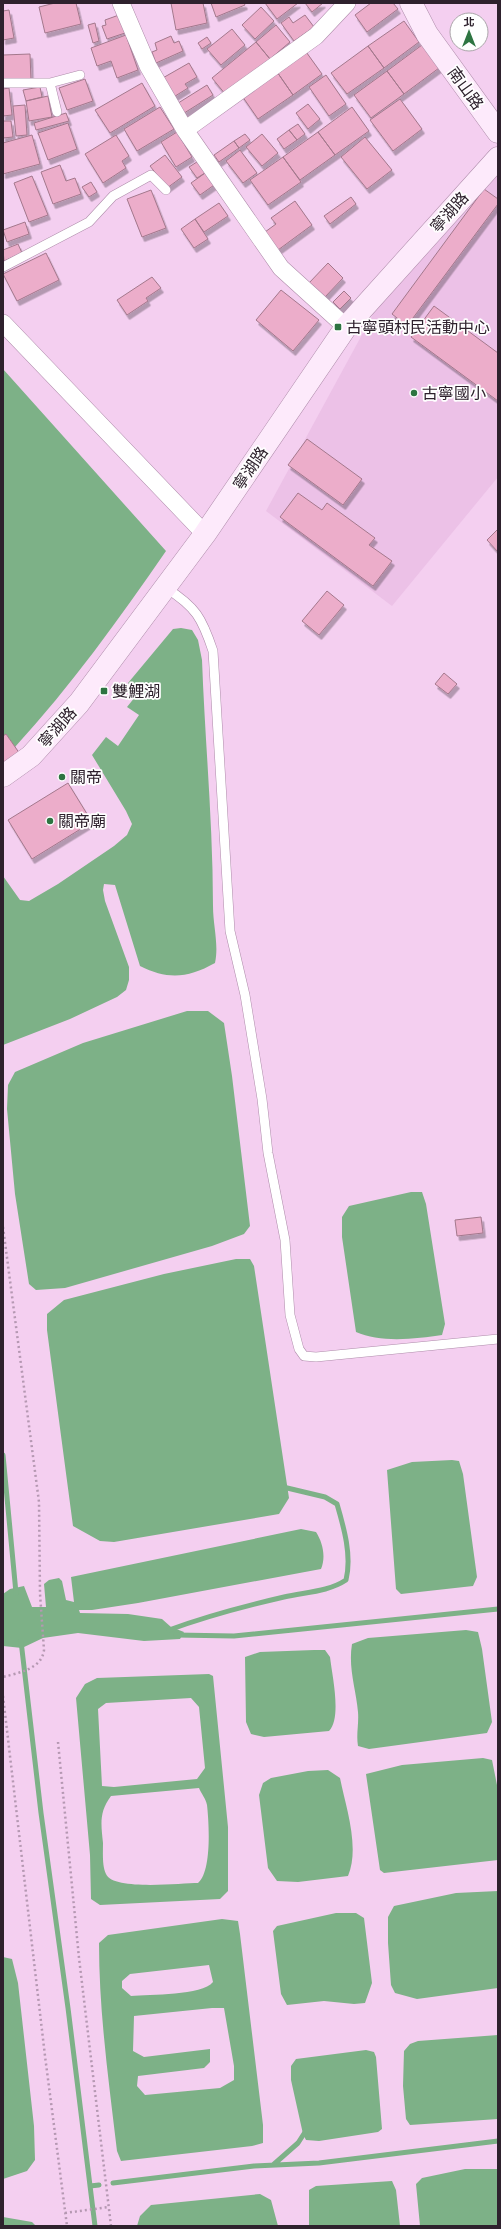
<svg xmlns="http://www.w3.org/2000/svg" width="501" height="2229" viewBox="0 0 501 2229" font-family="'Zilla Slab','Noto Sans TC',serif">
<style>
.built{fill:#ecc1e7}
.water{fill:#7db187;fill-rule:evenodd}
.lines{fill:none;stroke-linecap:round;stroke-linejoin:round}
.stream{stroke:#7db187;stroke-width:5}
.building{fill:#ecadca;stroke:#a3788c;filter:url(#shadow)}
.lane-casing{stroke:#ae8caa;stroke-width:10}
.street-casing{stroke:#ae8caa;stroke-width:18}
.secondary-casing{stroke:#ae8caa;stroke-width:23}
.path{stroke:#b598b2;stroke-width:2.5;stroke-dasharray:2 3;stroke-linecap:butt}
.lane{stroke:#fff;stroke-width:9}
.street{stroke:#fff;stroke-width:17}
.secondary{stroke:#fdeafb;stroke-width:22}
.poi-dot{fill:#2d7441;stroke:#fefefe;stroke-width:1.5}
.labels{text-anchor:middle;stroke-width:3.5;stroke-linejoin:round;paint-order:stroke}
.street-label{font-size:16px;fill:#2e212d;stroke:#fefefe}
.poi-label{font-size:16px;fill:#2e212d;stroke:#fefefe;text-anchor:start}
</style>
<defs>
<filter id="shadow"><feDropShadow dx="2.5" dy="4.5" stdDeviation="0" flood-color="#0004"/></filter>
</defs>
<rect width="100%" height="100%" fill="#f4cff0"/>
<path class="built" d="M498,168V477L392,606L266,511L376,309Z"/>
<path class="water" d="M3,369L166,551C119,619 71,686 15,747L6,734L3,736Z
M181,628L192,630L198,640L202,660C205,742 213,824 213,906C213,926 219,944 215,963C188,978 168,980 140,966L115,885L104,884L103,890L105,901L129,967V980L126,990L117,997L70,1019L3,1045V876L20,900L29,901L58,884L114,846L127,835L132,824L126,811L92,755L106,737L118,746L139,715L127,707L139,692L128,683L173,629Z
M187,1011H208L224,1023L232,1076L250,1226L244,1234L212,1246L65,1288L36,1290L29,1284L15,1194L7,1109L8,1085L15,1072L83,1043Z
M411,1192H422L426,1204L445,1324L442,1335C416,1339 380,1343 356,1332L342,1237V1217L349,1206Z
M236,1259H250L254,1266L289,1498L279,1514L114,1542L100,1541L73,1526L47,1330V1314L64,1300L164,1274Z
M452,1460L459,1461L463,1474L477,1577L473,1586L401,1594L396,1589L387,1470L412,1462Z
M301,1529L316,1532C323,1543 326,1557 321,1569L138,1603L92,1610H79L80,1613L128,1614L162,1619L171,1627L184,1632L180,1639L144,1641L78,1633L43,1638L22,1648L3,1646V1594L10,1589L24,1586L32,1607H46L44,1584L49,1580L59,1578L62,1581L66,1600L74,1602L71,1577Z
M466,1630L478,1632L482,1649L492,1722L487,1733L369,1749L358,1746C356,1735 359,1724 358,1712C356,1689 348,1668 352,1644L368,1638Z
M314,1650H325L330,1657C332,1675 342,1718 329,1731L264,1737L251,1734L246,1722L245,1657L260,1652Z
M209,1674L213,1676L228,1827V1891L220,1899L100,1905L91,1899L90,1855L76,1698L85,1684L97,1678ZM191,1698L199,1707L205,1768L197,1779L114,1787L102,1786L98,1709L106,1703ZM199,1788C201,1793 206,1799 207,1805C209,1823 212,1871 198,1883C181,1883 113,1891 106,1874C102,1866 103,1852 103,1843C101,1824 99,1812 111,1796Z
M483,1758L492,1760L498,1790V1860L384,1873L380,1870L366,1774L402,1765Z
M328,1770L340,1778C346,1808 360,1847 348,1876L298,1882L277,1881L268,1868L259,1795L263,1783L271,1778L308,1771Z
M498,1891V1988L417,1999L395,1993L391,1985L388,1943V1917L394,1906L456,1893Z
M336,1913H356L364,1918L372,1983L365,2003L354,2004L324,2001L287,2005L281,1994L273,1931L277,1926Z
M222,1919L238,1921L240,1934L263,2125V2143L252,2146L121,2161L117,2151C109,2083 99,2013 99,1943L108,1935ZM209,1965L213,1982C202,1996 150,1994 131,1996L122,1988V1981L130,1974ZM212,2008H224L234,2066V2080L220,2088L145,2095L137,2086L138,2076L204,2068L210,2062V2049L144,2057L133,2051L134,2016Z
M3,1957L12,1959L18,1983L34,2126L35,2160L27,2171L3,2179Z
M498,2035V2119L410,2125L406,2119L403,2086L404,2051L410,2044L418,2041Z
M366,2050L374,2052L376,2057L382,2129L378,2132L319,2141L306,2140L303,2134L291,2080V2066L296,2059Z
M465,2169H498V2226H420L416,2184L422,2178Z
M392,2181L396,2190L400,2226H309V2190L316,2186Z
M260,2194L271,2200L278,2226H137L140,2216L151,2205Z
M3,2217L32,2222L36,2226H3Z"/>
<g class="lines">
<path class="stream" d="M3,1455L16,1593
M169,1630C207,1616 245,1606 284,1597C305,1592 328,1592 346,1580C352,1556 344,1528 337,1504L325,1497L283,1487
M176,1635L234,1636L498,1609
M21,1641L41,1813L68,2008L95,2226
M273,2165L298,2143L307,2129
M113,2183L254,2166L319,2163L498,2141
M90,2186L99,2185"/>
</g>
<path class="building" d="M55,3H76L81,24L45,33L39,7Z
M171,3H203L207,23L176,30Z
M211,3H244L245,5L216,17Z
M265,3H298L277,19Z
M305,3H323L312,12Z
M371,3H393L398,9L367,32L355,15Z
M261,7L274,21L255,39L242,25Z
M9,10L14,38L3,40V11Z
M119,15L125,33L107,39L102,26L106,25L105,20Z
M305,15L314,27L294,41L281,23L289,17L293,23Z
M404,21L419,42L384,68L368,46Z
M95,23L99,41L93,43L88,25Z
M276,25L290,42L270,59L256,42Z
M232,29L245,45L221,65L207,49Z
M126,35L138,70L117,78L111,61L97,66L91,48Z
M171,36L174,43L179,41L183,51L156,63L152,52L157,50L155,43Z
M207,37L211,43L202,49L198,43Z
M256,42L270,59L226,95L212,78Z
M422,45L439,68L404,94L387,71Z
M368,46L384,68L347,94L331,73Z
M304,49L322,74L293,95L275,69Z
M30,54L31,80L3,81V55Z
M189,63L197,77L185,84L188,88L172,98L161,79Z
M275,69L293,95L258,119L240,93Z
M387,71L404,94L371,118L354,95Z
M326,75L346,104L329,116L309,87Z
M85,79L93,101L67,110L59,88Z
M142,83L155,106L110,133L95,110Z
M207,85L213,95L181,115L175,105Z
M40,87L42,97L26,101L23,90Z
M9,88L12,115L3,116V89Z
M48,96L52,117L29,121L26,101Z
M400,99L422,129L393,151L370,120Z
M308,104L320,119L308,129L296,113Z
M25,105L27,135L16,136L13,106Z
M160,107L174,129L137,151L124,129Z
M352,107L369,131L335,155L318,132Z
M66,113L69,121L36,130L34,123Z
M3,121H11L13,137L3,138Z
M68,123L77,149L48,160L38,133Z
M298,124L305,134L297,140L289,130Z
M289,130L297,140L284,149L277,139Z
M177,132L192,157L176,167L161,142Z
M318,132L335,155L300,180L283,157Z
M245,134L250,140L239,148L234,141Z
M262,134L278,153L262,166L246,147Z
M32,135L40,164L3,174V143Z
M116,135L129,156L122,161L126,168L103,183L85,154Z
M365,137L392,170L367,189L341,157Z
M234,141L239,148L219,162L214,155Z
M240,150L257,173L243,183L226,161Z
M165,155L182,177L167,188L150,166Z
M283,157L301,182L268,205L250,180Z
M200,160L208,171L197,178L189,167Z
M60,165L66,181L75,178L81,194L53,204L41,172Z
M208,171L217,183L200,195L191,183Z
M32,176L48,215L29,222L14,183Z
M91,182L97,192L89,197L82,187Z
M484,189L498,199V204L407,326L392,314Z
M151,190L166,228L142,237L127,199Z
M351,197L356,204L330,224L324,216Z
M295,201L312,225L278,250L265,232L276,224L271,218Z
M219,203L228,216L204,232L195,219Z
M195,219L208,239L194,248L181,229Z
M25,222L29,234L7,242L3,230Z
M18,244L22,253L4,261L3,250Z
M46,253L59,280L17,301L3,274Z
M328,263L343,278L325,297L309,283Z
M152,277L161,288L146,298L148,301L127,315L117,300Z
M281,290L319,320L293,351L256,320Z
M344,291L351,298L340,309L333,302Z
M434,306L498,353V401L411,337Z
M307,439L362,479L343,505L288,465Z
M298,493L322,510L327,503L375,538L369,545L392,561L373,586L280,517Z
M498,529V552L487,540Z
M327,591L344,605L319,635L302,621Z
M444,673L457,684L448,694L435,684Z
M6,734L20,754L3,766V736Z
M68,783L92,822L32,859L8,820Z
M481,1217L483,1233L457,1236L455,1220Z"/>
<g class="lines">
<defs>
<path id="lane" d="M3,83H50L80,75
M50,83L57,112
M3,267L89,222L113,196L151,175L166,190
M166,588C196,607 202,618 213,651L230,931L245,995L262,1099L268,1153L285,1240L290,1315L299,1349L304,1356L316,1357L498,1339"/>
<path id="street" d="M121,3L148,66L185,130L281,268L346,327
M185,130L316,36L347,3
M3,323L205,534"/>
<path id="secondary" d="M411,3L427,34L498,132
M3,776L31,756L79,703L205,534L346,327L498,158"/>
</defs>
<use href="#lane" class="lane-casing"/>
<use href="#street" class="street-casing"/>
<use href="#secondary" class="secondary-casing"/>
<path class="path" d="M3,1227L39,1502L40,1594L44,1650C42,1669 18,1673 3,1677
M3,1696L45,2056L67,2226
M58,1742L79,1958L111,2226
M65,2213L109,2207"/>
<use href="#lane" class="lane"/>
<use href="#street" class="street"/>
<use href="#secondary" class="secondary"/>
</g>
<g class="poi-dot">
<rect x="334" y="323" width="8" height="8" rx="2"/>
<circle cx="414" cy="393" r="4"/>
<rect x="100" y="687" width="8" height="8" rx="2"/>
<circle cx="62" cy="777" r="4"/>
<circle cx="50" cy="821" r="4"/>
</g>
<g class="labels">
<g class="street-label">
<text transform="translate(466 88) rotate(54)" y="6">南山路</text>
<text transform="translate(449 212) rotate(-48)" y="6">寧湖路</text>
<text transform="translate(250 468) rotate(-56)" y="6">寧湖路</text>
<text transform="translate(57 727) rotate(-48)" y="6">寧湖路</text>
</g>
<g class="poi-label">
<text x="346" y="333">古寧頭村民活動中心</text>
<text x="422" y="399">古寧國小</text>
<text x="112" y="697">雙鯉湖</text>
<text x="70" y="783">關帝</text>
<text x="58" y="827">關帝廟</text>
</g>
</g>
<rect width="501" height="2229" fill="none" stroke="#2e212d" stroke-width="8"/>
<g transform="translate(469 32)"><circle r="19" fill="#fefefe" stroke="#aba6aa"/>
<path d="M0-3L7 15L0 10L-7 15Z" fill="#2d7441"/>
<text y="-6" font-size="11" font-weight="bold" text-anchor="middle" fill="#2e212d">北</text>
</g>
</svg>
